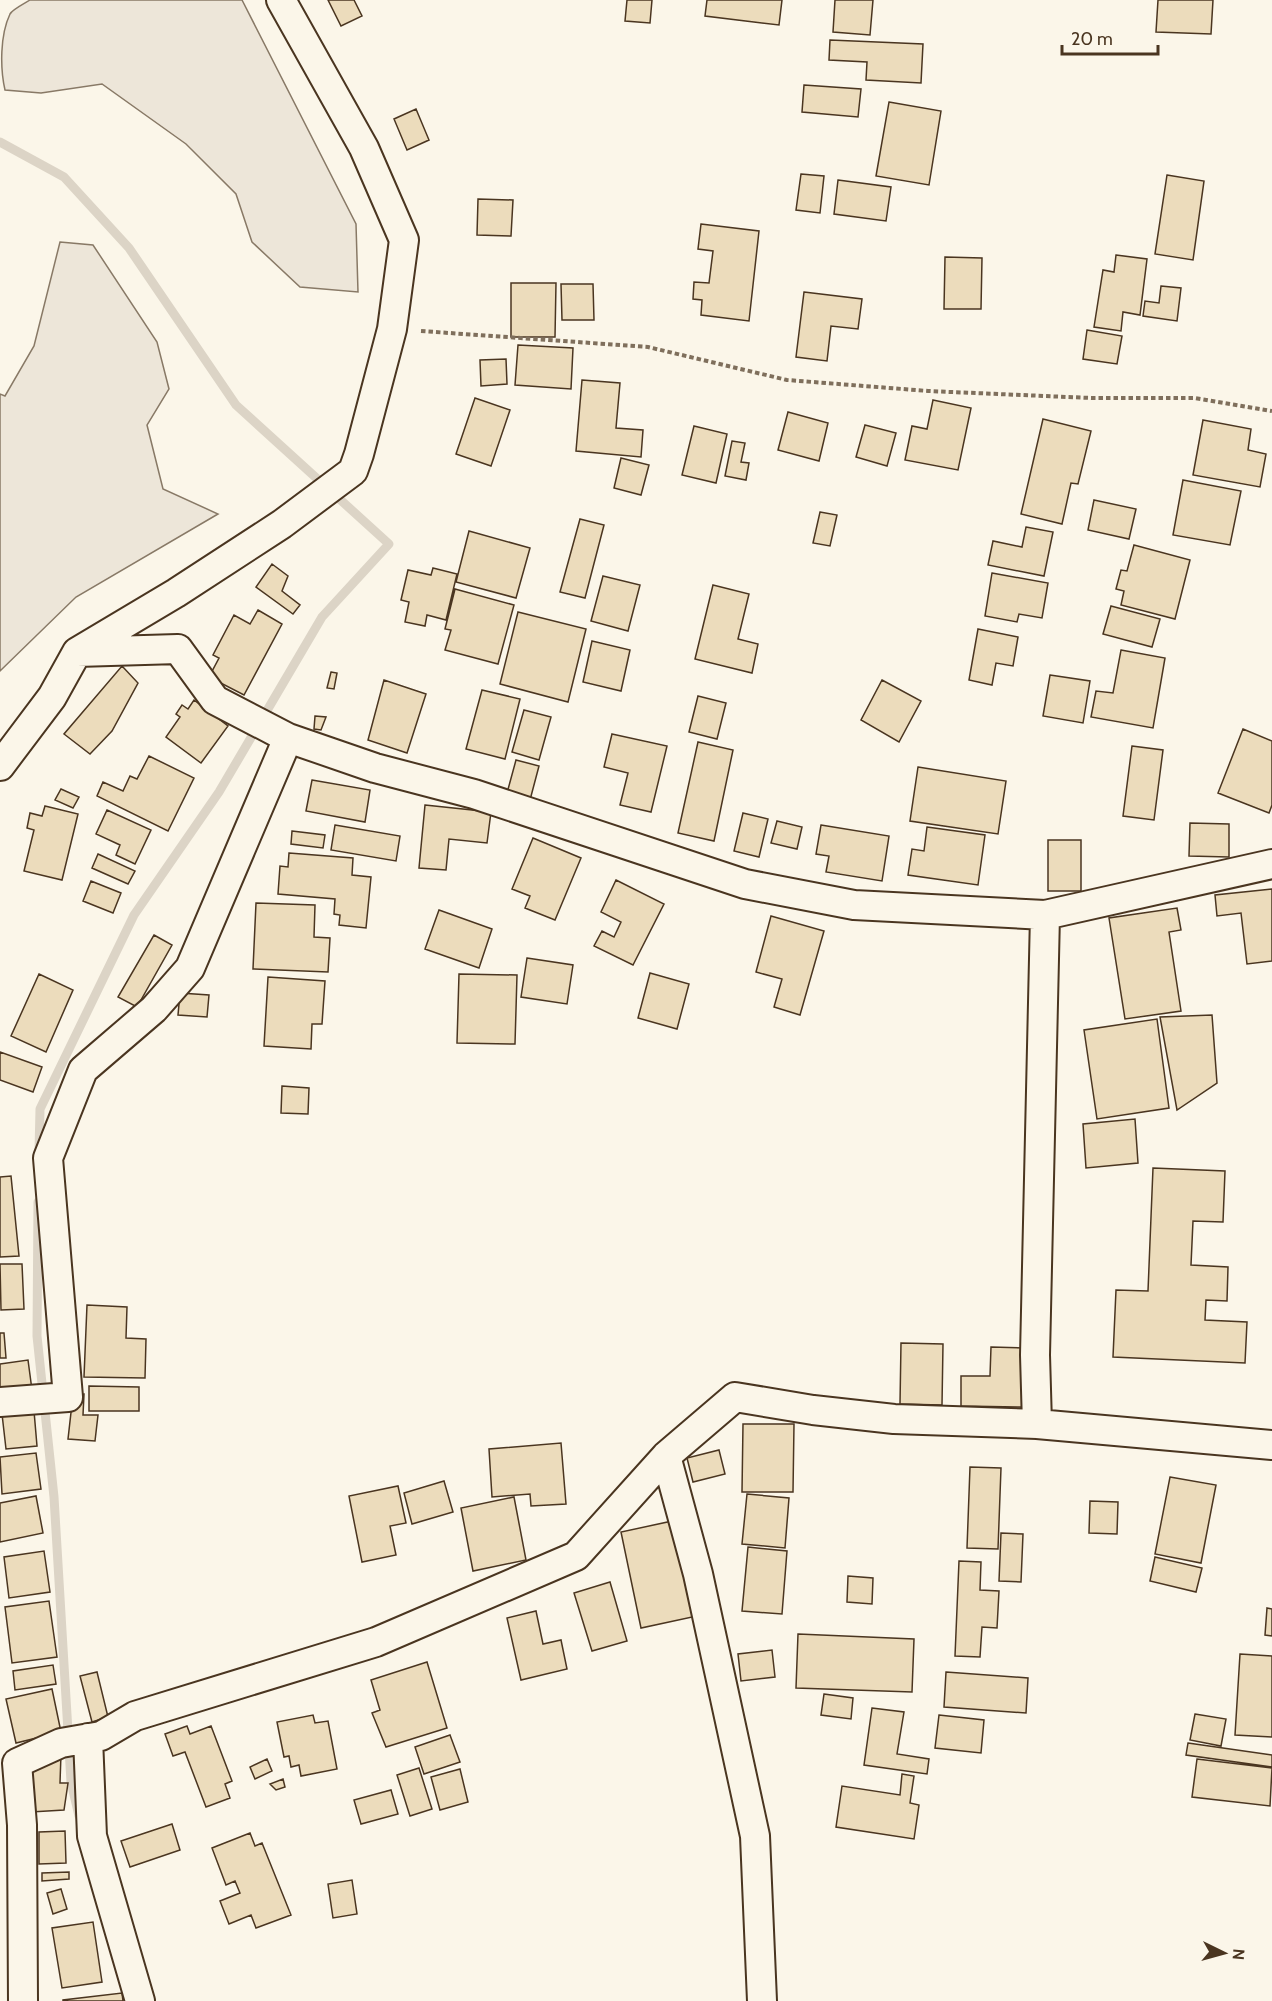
<svg xmlns="http://www.w3.org/2000/svg" width="1272" height="2001" viewBox="0 0 1272 2001" font-family="Cabin,sans-serif">
<style>
.green{fill:#ede6d9;stroke:#887966;stroke-width:1.5}
.lines{fill:none;stroke-linecap:round;stroke-linejoin:round}
.stream{stroke:#dcd4c6;stroke-width:9}
.building{fill:#ecdcbc;stroke:#4a3520;stroke-width:1.5}
.minor-casing{stroke:#4a3520;stroke-width:32}
.path{stroke:#7f6f5c;stroke-width:4;stroke-dasharray:4.5 3;stroke-linecap:butt}
.minor{stroke:#fbf6e9;stroke-width:28}
</style>
<rect width="100%" height="100%" fill="#fbf6e9"/>
<path class="green" d="M30,0H242L356,224L358,292L300,287L252,242L236,194L186,144L102,84L41,93L5,90C0,68 0,35 10,14C13,9 24,4 30,0Z
M60,242L93,245L157,342L169,389L147,425L163,489L218,514L76,597L0,671V394L5,396L34,346Z"/>
<g class="lines">
<path class="stream" d="M0,142L64,177L129,248L236,405L389,544L322,617L219,792L134,915L40,1109L39,1152
M38,1202L37,1336L54,1497L71,1782L79,1816"/>
</g>
<path class="building" d="M328,0H354L362,16L341,26Z
M627,0H652L650,23L625,21Z
M707,0H782L779,25L705,16Z
M835,0H873L870,35L833,32Z
M1158,0H1213L1211,34L1156,32Z
M830,40L923,44L921,83L866,80L867,62L829,60Z
M804,85L861,89L858,117L802,112Z
M889,102L941,111L929,185L876,176Z
M416,109L429,140L407,150L394,119Z
M801,174L824,176L820,213L796,210Z
M1167,175L1204,181L1193,260L1155,254Z
M838,180L891,187L886,221L834,214Z
M478,199L513,200L511,236L477,235Z
M701,224L759,231L749,321L701,315L702,300L693,299L694,282L709,283L713,251L698,249Z
M1116,255L1147,259L1140,315L1123,312L1121,331L1094,327L1103,270L1114,272Z
M945,257L982,258L981,309H944Z
M511,283H556L555,337H511Z
M561,284H593L594,320H562Z
M1161,286L1181,288L1177,321L1143,316L1145,301L1159,303Z
M804,292L862,299L858,329L831,326L827,361L796,357Z
M1087,330L1122,336L1117,364L1083,359Z
M518,345L573,348L571,389L515,385Z
M506,359L507,384L481,386L480,360Z
M582,380L620,383L616,428L643,430L641,457L576,451Z
M475,398L510,410L491,466L456,454Z
M933,400L971,408L958,470L905,460L912,426L927,429Z
M788,412L828,423L819,461L778,450Z
M1043,419L1091,431L1078,484L1071,483L1062,524L1021,514Z
M1203,420L1251,429L1248,450L1266,454L1260,487L1193,475Z
M865,425L896,433L887,466L856,457Z
M694,426L727,434L716,483L682,475Z
M732,441L745,443L741,462L749,463L746,480L725,476Z
M621,458L649,465L641,495L614,488Z
M1183,480L1241,491L1230,545L1173,535Z
M1094,500L1136,509L1129,539L1088,530Z
M820,512L837,515L830,546L813,543Z
M580,519L604,525L585,598L560,592Z
M1026,527L1053,532L1044,576L988,565L993,541L1022,547Z
M469,531L530,548L516,598L456,582Z
M1134,545L1190,560L1175,619L1121,605L1124,591L1116,589L1121,570L1127,571Z
M272,564L288,576L282,591L300,605L293,614L256,587Z
M433,568L457,574L446,620L427,615L425,626L405,622L409,602L401,600L408,570L431,575Z
M992,573L1048,583L1042,618L1019,614L1017,622L985,616Z
M603,576L640,585L628,631L591,621Z
M713,585L749,594L738,639L758,644L752,673L695,659Z
M455,589L514,605L498,664L445,650L451,630L445,629Z
M1111,606L1160,619L1152,647L1103,634Z
M258,610L282,624L244,695L209,677L219,658L213,655L234,615L250,624Z
M518,612L586,629L568,702L500,684Z
M978,629L1018,637L1013,666L996,663L992,685L969,680Z
M592,641L630,650L621,691L583,682Z
M1121,650L1165,658L1153,728L1091,717L1096,691L1113,693Z
M122,666L138,683L112,731L90,754L64,734Z
M331,672L337,673L334,689L327,688Z
M1050,675L1090,681L1083,723L1043,716Z
M384,680L426,694L407,753L368,740Z
M882,680L921,701L899,742L861,720Z
M482,690L520,699L505,759L466,749Z
M698,696L726,703L717,739L689,732Z
M194,700L228,726L201,763L166,737L180,717L176,714L182,705L188,709Z
M524,710L551,717L539,760L512,752Z
M315,716L326,717L321,730L314,729Z
M1243,729L1272,741V805L1269,813L1218,793Z
M612,734L667,746L651,812L620,805L628,773L604,767Z
M698,742L733,750L714,841L678,833Z
M1132,746L1163,750L1154,820L1123,816Z
M149,756L194,778L168,831L97,796L103,782L123,791L130,776L137,779Z
M516,760L539,766L530,800L507,793Z
M918,767L1006,781L998,834L910,821Z
M312,780L370,790L365,822L306,811Z
M61,789L79,797L73,808L55,800Z
M425,805L491,812L487,843L449,839L446,870L419,868Z
M45,806L78,814L62,880L24,871L34,830L27,828L30,813L42,816Z
M107,810L151,830L135,864L116,855L120,845L96,834Z
M743,813L768,819L759,857L734,851Z
M777,821L802,827L797,849L771,843Z
M1190,823L1229,824V857L1189,856Z
M335,825L400,836L396,861L331,850Z
M821,825L889,836L882,881L826,872L829,856L816,854Z
M927,827L985,835L978,885L908,875L912,849L924,851Z
M292,831L325,835L323,848L291,844Z
M533,838L581,858L555,920L525,908L530,896L512,889Z
M1048,840H1081V891H1048Z
M289,853L353,858L352,875L371,877L366,928L339,925L340,915L334,914L335,899L278,894L280,866L288,867Z
M98,854L135,871L128,884L92,868Z
M616,880L664,904L633,965L594,946L602,931L614,937L621,922L601,912Z
M91,881L121,893L113,913L83,901Z
M1272,889V961L1247,964L1241,913L1217,916L1215,895Z
M256,903L315,905L314,937L330,938L328,972L253,969Z
M1177,908L1181,930L1169,932L1181,1011L1125,1019L1109,918Z
M439,910L492,929L479,968L425,949Z
M771,916L824,931L800,1015L774,1007L782,979L756,972Z
M154,935L172,945L137,1007L118,997Z
M527,958L573,965L567,1004L521,997Z
M650,973L689,984L677,1029L638,1018Z
M39,974L73,990L46,1052L11,1036Z
M459,974L517,975L515,1044L457,1043Z
M268,977L325,981L322,1024H312L311,1049L264,1046Z
M180,993L209,995L207,1017L178,1015Z
M1212,1015L1217,1083L1177,1110L1160,1017Z
M1157,1019L1169,1108L1097,1119L1084,1030Z
M0,1052L42,1067L33,1092L0,1080Z
M282,1086L309,1088L308,1114L281,1113Z
M1135,1119L1138,1163L1086,1168L1083,1124Z
M1153,1168L1225,1171L1223,1222L1193,1221L1191,1265L1228,1267L1227,1301L1206,1300L1205,1320L1247,1322L1245,1363L1113,1357L1116,1290L1148,1291Z
M11,1176L19,1256L0,1257V1177Z
M0,1264H22L24,1309L1,1310Z
M87,1305L127,1307L126,1338L146,1339L145,1378L84,1377Z
M0,1333H4L6,1358H0Z
M901,1343L943,1344L942,1405L900,1404Z
M991,1347L1024,1348L1023,1407L961,1406V1376H990Z
M28,1360L32,1390L0,1394V1364Z
M89,1386L139,1387V1411H89Z
M84,1394L83,1415H98L95,1441L68,1439L73,1395Z
M34,1411L37,1446L6,1449L2,1414Z
M743,1424H794L793,1492H742Z
M561,1443L566,1504L531,1506L530,1494L492,1497L489,1449Z
M719,1450L725,1474L693,1482L687,1458Z
M36,1453L41,1489L2,1494L0,1457Z
M970,1467L1001,1468L998,1549L967,1548Z
M1170,1477L1216,1485L1201,1563L1155,1554Z
M444,1481L453,1512L412,1524L404,1493Z
M398,1486L406,1523L390,1526L396,1555L362,1562L349,1496Z
M747,1494L789,1498L785,1548L742,1544Z
M36,1496L43,1533L0,1542V1503Z
M514,1497L526,1560L473,1571L461,1508Z
M1090,1501L1118,1502L1117,1534L1089,1533Z
M677,1520L697,1616L641,1628L621,1532Z
M1001,1533L1023,1534L1021,1582L999,1581Z
M748,1547L787,1551L782,1614L742,1611Z
M44,1551L50,1592L9,1598L4,1557Z
M1155,1557L1202,1568L1196,1592L1150,1581Z
M959,1561L981,1562L980,1590L999,1591L997,1628L982,1627L980,1657L955,1656Z
M848,1576L873,1578L872,1604L847,1602Z
M610,1582L627,1641L592,1651L574,1593Z
M49,1601L57,1657L12,1663L5,1607Z
M1267,1608L1272,1609V1636L1265,1635Z
M536,1611L543,1644L561,1640L567,1669L521,1680L507,1618Z
M798,1634L914,1639L912,1692L796,1688Z
M772,1650L775,1677L741,1681L738,1654Z
M1240,1654L1272,1656V1737L1235,1735Z
M427,1662L447,1728L386,1747L372,1713L380,1710L371,1680Z
M53,1665L56,1684L15,1690L13,1671Z
M97,1672L108,1717L92,1722L80,1676Z
M946,1672L1028,1678L1026,1713L944,1707Z
M52,1689L61,1732L16,1743L6,1699Z
M824,1694L853,1698L851,1719L821,1715Z
M872,1708L904,1712L897,1754L929,1759L927,1774L864,1765Z
M1195,1714L1226,1719L1221,1746L1190,1740Z
M313,1715L315,1723L328,1721L337,1769L301,1776L299,1765L291,1767L289,1756L284,1757L277,1722Z
M939,1715L984,1720L981,1753L935,1748Z
M187,1726L190,1734L211,1726L232,1781L225,1784L230,1798L206,1807L185,1752L173,1756L165,1734Z
M450,1735L460,1762L424,1774L415,1747Z
M1188,1743L1272,1755V1767L1186,1755Z
M61,1754L60,1783H68L64,1810L31,1812L30,1775L36,1767Z
M267,1759L272,1771L255,1779L250,1767Z
M1197,1759L1272,1768L1270,1806L1192,1797Z
M419,1768L432,1809L410,1816L397,1775Z
M460,1769L468,1802L440,1810L431,1777Z
M902,1774L914,1776L910,1803L919,1805L914,1839L836,1827L842,1786L900,1795Z
M283,1779L285,1787L276,1790L270,1784Z
M391,1790L398,1814L361,1824L354,1800Z
M172,1824L180,1850L130,1867L121,1841Z
M65,1831L66,1863L39,1864V1832Z
M250,1833L255,1846L262,1843L291,1915L256,1928L251,1915L229,1924L220,1901L240,1893L235,1881L226,1885L212,1848Z
M69,1872V1879L42,1881V1873Z
M352,1880L357,1914L333,1918L328,1884Z
M61,1889L67,1909L53,1914L47,1893Z
M93,1922L102,1982L62,1988L52,1928Z
M122,1993L123,2001H63V2000Z"/>
<g class="lines">
<defs>
<path id="minor" d="M77,652L178,649L215,700L288,738L375,768L474,794L745,884L854,905L1045,915L1272,864
M0,766L52,697L77,652L176,593L282,524L353,471L359,454L392,329L404,240L364,148L281,0
M0,1402L68,1397L48,1158L83,1070L154,1009L190,968L288,738
M1037,1424L1035,1355L1045,915
M666,1456L698,1574L755,1836L762,2001
M88,1738L92,1836L140,2001
M23,2001L22,1825L17,1763L61,1743L101,1736L135,1716L376,1642L576,1556L666,1456L735,1397L813,1410L894,1419L1037,1424L1272,1445"/>
</defs>
<use href="#minor" class="minor-casing"/>
<path class="path" d="M421,331L648,347L787,380L928,391L1091,398H1194L1272,411"/>
<use href="#minor" class="minor"/>
</g>
<g transform="translate(1224 1953) rotate(95)" stroke="#fbf6e9" stroke-width="4.5" paint-order="stroke">
<path d="M0-4.5L10 22L0 15L-10 22Z" fill="#4a3520"/>
<text y="-9" font-size="16" font-weight="bold" text-anchor="middle" fill="#4a3520">N</text>
</g>
<path d="M1062 45v9h96v-9" fill="none" stroke="#4a3520" stroke-width="3"/>
<text x="1071" y="45" font-size="18" fill="#4a3520" stroke="#fbf6e9" stroke-width="4.5" paint-order="stroke">20 m</text>
</svg>
